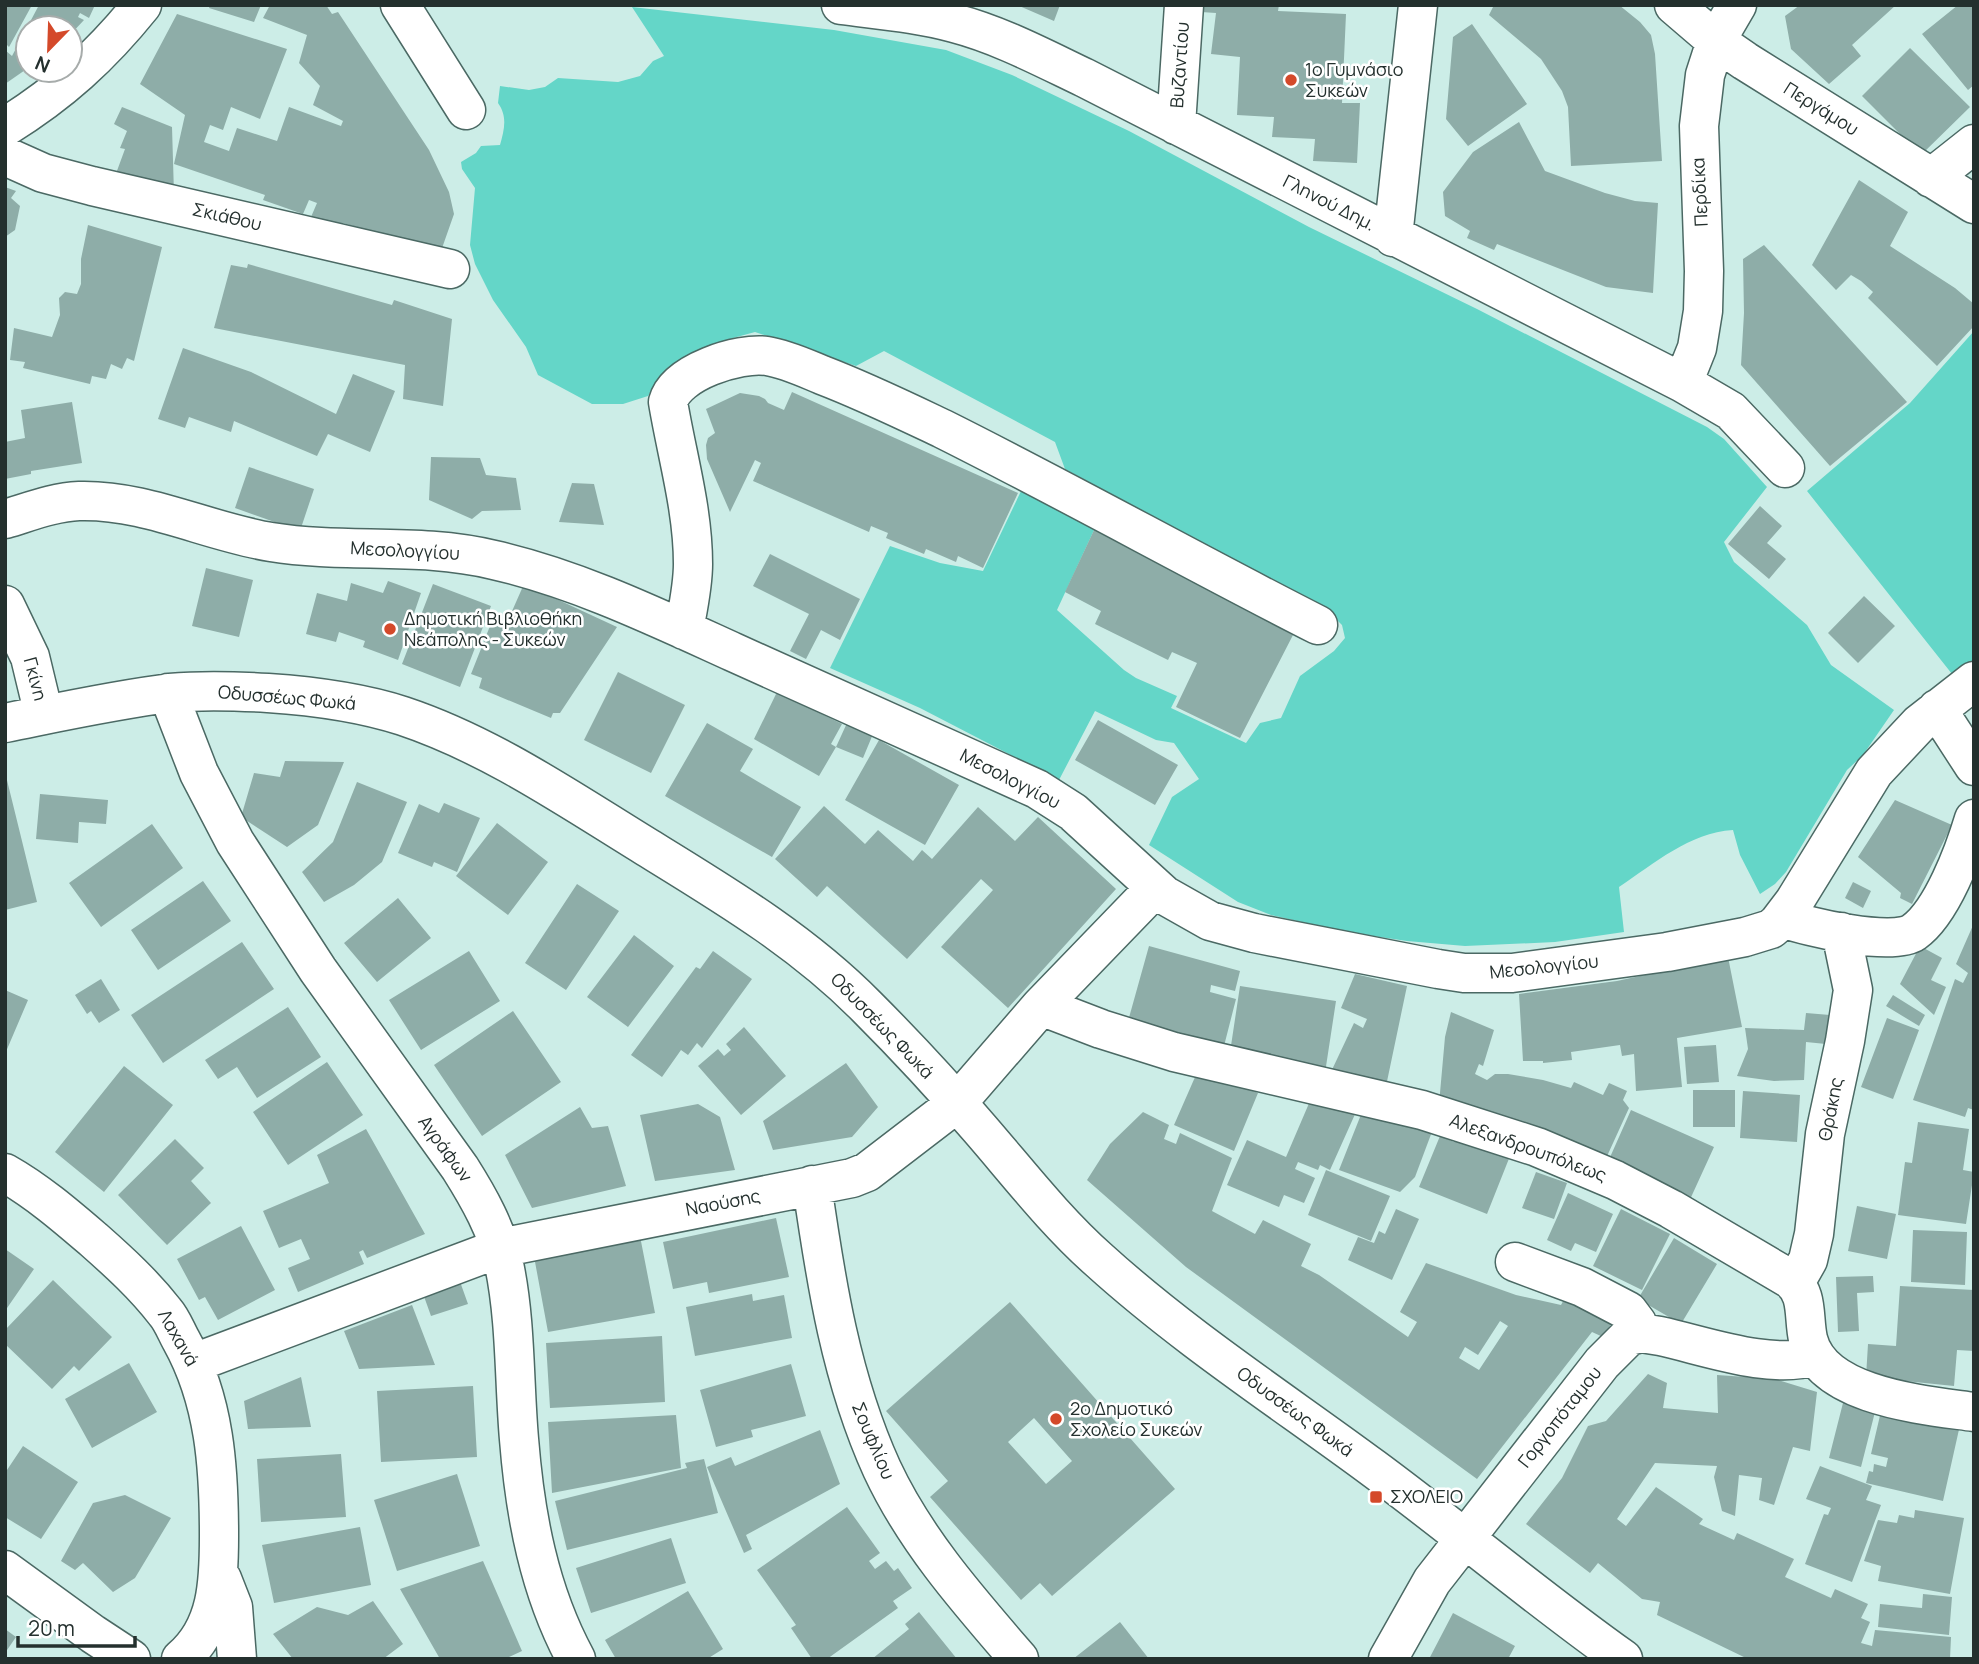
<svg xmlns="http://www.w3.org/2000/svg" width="1979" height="1664" viewBox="0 0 1979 1664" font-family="Manrope,sans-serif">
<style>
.green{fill:#64d6c8}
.building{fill:#8eada8;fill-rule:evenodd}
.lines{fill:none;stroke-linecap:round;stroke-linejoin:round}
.minor-casing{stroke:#4b6964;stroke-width:41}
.minor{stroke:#fff;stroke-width:38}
.poi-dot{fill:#d4492a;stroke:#fff;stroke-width:2.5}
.labels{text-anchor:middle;stroke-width:5;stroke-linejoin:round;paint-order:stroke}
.street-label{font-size:18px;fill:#24302e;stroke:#fff}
.poi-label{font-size:18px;fill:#24302e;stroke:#fff;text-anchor:start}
</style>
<rect width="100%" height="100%" fill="#ccede7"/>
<path class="green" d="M632,7L834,30L946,50L1012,75L1129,131L1309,227L1477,309L1707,427L1724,439L1767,487L1724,542L1734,562L1807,625L1831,665L1894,710L1863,755L1847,770L1786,872L1775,884L1760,894L1740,855L1733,830C1689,833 1655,863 1619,887L1624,932L1555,942L1465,946L1407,941L1346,932L1271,915L1238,902L1149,845L1172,797L1199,779L1174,743L1156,740L1095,711L1059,780L920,708L830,668L890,546L940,563L983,571L1022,489L1095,528L1057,610L1124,670L1136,678L1177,696L1171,708L1246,743L1260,723L1281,718L1300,676L1334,651L1345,638L1342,625L1329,612L1065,469L1055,442L884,351L856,366L755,332L733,338L683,358L666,369L648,396L623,404H592L538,375L526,347L493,300L475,264L470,245L475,188L462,169L461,162L476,153L481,146L500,145C504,130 508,117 498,103L500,86L529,90L545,87L558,78L618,82L640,76L653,61L664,56Z
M1974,331V667L1956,679L1807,491L1910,403Z"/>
<path class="building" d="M5,5H32L9,47L5,43Z
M39,5H95L89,18L80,13L78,17L84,20L70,35V28H28V68L5,84V50L12,56Z
M210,5H261L254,22L209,8Z
M270,5H326L332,14L338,12L429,150L449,192L454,214L441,251L343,223L341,227L311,217L317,203L309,200L303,214L263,200L265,195L174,164L185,115L140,84L177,14L287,49L260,119L231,107L223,130L210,125L204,142L229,151L237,128L277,141L289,107L341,126L343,121L313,105L320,86L299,63L307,35L263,18Z
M1017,5H1060L1054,21Z
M1202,5H1279L1278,11L1346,14L1342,103H1360L1357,163L1313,161L1315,139L1272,137L1274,117L1237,115L1240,57L1211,54L1216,13L1201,12Z
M1494,5H1619L1640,22L1651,35L1655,54L1662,161L1571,166L1568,107L1562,91L1541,59L1489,15Z
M1800,5H1896L1852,45L1861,56L1829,84L1791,49L1785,16Z
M1958,5H1974V85L1968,90L1922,34Z
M1472,24L1527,104L1468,146L1446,119L1453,37Z
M1910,48L1970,107L1921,155L1862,96Z
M122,107L172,127L174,194L114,179L125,149L120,148L127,131L114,124Z
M1519,122L1545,171L1605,193L1635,201L1658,203L1653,293L1606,287L1497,244L1494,250L1467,238L1470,231L1445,216L1443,192L1473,152Z
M1859,180L1908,212L1890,246L1955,288L1974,304V326L1937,366L1868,298L1873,292L1861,281L1851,275L1836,290L1812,265Z
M5,187L16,191L11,198L20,206L15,230L5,237Z
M88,225L162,247L134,361L127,358L122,369L111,364L106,379L92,376L90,384L23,368L25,362L10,360L14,328L52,337L60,315L59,298L65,292L77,294L81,284V259Z
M1764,245L1907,402L1830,466L1741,365L1744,313L1743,259Z
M248,264L392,305L394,300L452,319L443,406L403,399L405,365L214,328L231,265L247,268Z
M183,348L251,372L336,414L353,374L395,391L370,452L328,434L317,456L234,421L231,432L189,417L185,428L158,419Z
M792,392L1018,493L983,568L958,556L956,562L926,549L924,554L886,538L888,533L871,526L869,532L753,481L761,463L755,460L730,512L707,459L706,445L708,438L715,433L706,409L740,393L759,396L765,399L768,403L784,410Z
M72,402L82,463L31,471V474L5,479V442L25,438L21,410Z
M431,457L480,458L486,475L516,478L521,510L482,511L472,519L429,500Z
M249,467L314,489L300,531L235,508Z
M572,483L594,484L604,525L559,522Z
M1760,506L1782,526L1767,543L1786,559L1769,579L1728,544Z
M1095,528L1293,635L1240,738L1176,707L1197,663L1172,652L1168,660L1095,624L1101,611L1065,592Z
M770,554L860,599L840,640L821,630L806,659L790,651L809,614L753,586Z
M206,568L253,580L239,637L192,626Z
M388,581L421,593L398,660L363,647L365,641L339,632L336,642L306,634L317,593L347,601L351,583L383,593Z
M433,584L491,606L460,687L402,664Z
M524,584L617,627L560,713H553L551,718L479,688L482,678L471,674L492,621L505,627Z
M1864,596L1895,626L1858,663L1828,633Z
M618,672L685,705L651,773L584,740Z
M777,692L842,724L831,744L836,747L847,723L873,734L863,758L836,747L819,776L754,739Z
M1098,720L1178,765L1155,805L1075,760Z
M707,723L753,749L740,771L801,807L772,857L665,796Z
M879,740L959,785L925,845L845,800Z
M285,761L344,762L318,825L287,847L241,817L254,773L280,777Z
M5,772L37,902L5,910Z
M357,782L407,802L382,862L354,885L324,902L302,872L333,842Z
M40,794L108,800L106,824L79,822L78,843L36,839Z
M1895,800L1952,825L1912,904L1900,898L1901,893L1858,857Z
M444,803L480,818L457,872L434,862L432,867L398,853L419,804L439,813Z
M824,806L865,844L878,830L913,861L922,850L932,859L978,807L1015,841L1038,817L1116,889L1008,1008L941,947L993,890L981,879L907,959L827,886L817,897L775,859Z
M497,823L548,862L508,915L456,876Z
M152,824L183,868L101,927L69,883Z
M203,881L231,921L158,970L131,930Z
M1853,882L1871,891L1863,908L1845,898Z
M577,884L619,911L566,990L525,963Z
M398,898L431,938L377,982L344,943Z
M1974,923V1110L1968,1108L1965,1117L1913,1100L1955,979L1963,983L1968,973L1956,964Z
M634,935L674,966L628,1027L587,997Z
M242,942L274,989L163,1063L131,1015Z
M1149,946L1240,971L1235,991L1211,985L1210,992L1236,999L1224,1046L1167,1030L1125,1032Z
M1920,946L1942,958L1931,980L1946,987L1934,1015L1900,984Z
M469,951L500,1001L421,1050L389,1000Z
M713,951L752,979L702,1048L697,1043L688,1055L681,1050L662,1077L631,1055L696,967L700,969Z
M1728,957L1742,1027L1677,1038L1682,1087L1636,1091L1634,1054L1622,1056L1620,1045L1571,1052L1572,1060L1543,1063V1061H1523L1519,994L1617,981Z
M1355,974L1407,986L1385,1091L1330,1074L1354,1023L1363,1028L1367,1019L1341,1008Z
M101,979L120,1010L99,1023L91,1011L87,1014L75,995Z
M1240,986L1336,1001L1325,1073L1229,1059Z
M5,990L28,1000L5,1054Z
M1893,995L1925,1015L1919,1026L1886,1006Z
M288,1007L321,1057L257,1098L237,1067L218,1079L205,1060Z
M513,1011L561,1082L482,1136L434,1065Z
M1451,1012L1494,1030L1483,1066L1479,1064L1475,1074L1487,1080L1495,1074H1508L1543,1080L1571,1088L1574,1082L1603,1095L1609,1083L1627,1091L1623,1100L1629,1108L1603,1165L1439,1104L1445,1037Z
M1806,1013L1830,1015L1826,1044L1806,1042L1804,1080L1774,1081L1737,1076L1748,1049L1745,1028L1804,1030Z
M1887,1018L1919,1030L1893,1099L1861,1087Z
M744,1027L786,1076L741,1115L698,1066L718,1049L724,1056L731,1050L726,1044Z
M1716,1045L1719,1082L1687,1084L1684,1047Z
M327,1062L363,1115L288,1165L253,1112Z
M846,1063L878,1107L852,1137L773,1150L763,1121Z
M124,1066L173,1105L104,1192L55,1152Z
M1199,1068L1258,1093L1234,1151L1174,1125Z
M1693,1090H1735V1127H1693Z
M1743,1091L1800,1095L1797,1142L1740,1138Z
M1313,1094L1356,1112L1330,1170L1320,1165L1318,1170L1298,1162L1295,1169L1315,1178L1304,1203L1284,1195L1279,1207L1227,1185L1247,1140L1286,1157Z
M698,1104L720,1117L735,1170L655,1181L640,1115Z
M580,1107L592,1128L608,1126L626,1186L532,1208L505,1155Z
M1364,1107L1433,1129L1415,1177L1400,1192L1339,1170Z
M1631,1110L1714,1147L1687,1206L1607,1164Z
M1143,1112L1169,1125L1164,1139L1176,1144L1180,1133L1232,1158L1212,1211L1255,1234L1263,1220L1311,1244L1301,1266L1319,1275L1408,1337L1417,1322L1400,1312L1426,1263L1516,1295L1561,1305L1568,1292L1613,1321L1603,1337L1592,1332L1477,1479L1186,1267L1087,1180L1110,1144ZM1500,1321L1508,1326L1479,1370L1459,1358L1465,1347L1478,1355Z
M1918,1122L1969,1129L1963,1170L1974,1172L1966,1224L1898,1215L1905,1162L1912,1163Z
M366,1129L425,1234L367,1258L363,1250L359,1252L364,1264L298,1292L288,1268L310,1259L301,1239L279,1248L263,1211L329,1183L317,1155Z
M1458,1130L1512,1151L1487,1214L1419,1187L1440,1136L1454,1142Z
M175,1139L204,1168L191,1181L211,1203L167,1245L118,1195Z
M1326,1170L1390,1196L1371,1241L1308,1215Z
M1536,1172L1567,1183L1554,1219L1522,1208Z
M1568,1193L1613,1214L1596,1252L1575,1243L1571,1251L1547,1240Z
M1857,1206L1896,1214L1887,1259L1848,1251Z
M1396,1209L1419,1219L1392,1280L1348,1260L1358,1237L1374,1243L1379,1231L1385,1234Z
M1621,1209L1670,1234L1642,1290L1593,1266Z
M776,1218L789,1277L709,1293L707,1282L673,1289L663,1242Z
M241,1226L275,1290L218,1320L205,1297L199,1300L177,1259Z
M1913,1230L1967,1232L1965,1285L1911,1282Z
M639,1231L655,1313L548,1332L533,1251Z
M1674,1238L1717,1264L1681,1324L1638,1299Z
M5,1249L34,1269L5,1311Z
M458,1276L468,1304L431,1316L421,1288Z
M1873,1276L1874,1292L1857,1293L1859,1331L1838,1332L1836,1277Z
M53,1280L112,1337L79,1371L74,1366L52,1389L5,1344V1330Z
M1900,1286L1974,1290V1351L1957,1350L1954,1386L1866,1377L1868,1344L1896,1346Z
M752,1294L753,1301L784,1295L792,1338L695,1356L686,1307Z
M1010,1302L1175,1489L1052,1596L1040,1583L1021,1600L930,1497L948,1481L886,1411ZM1034,1418L1072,1461L1046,1484L1008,1442Z
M412,1305L435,1365L359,1369L344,1331Z
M662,1336L665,1402L550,1408L546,1343Z
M129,1363L157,1412L92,1448L65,1399Z
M791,1364L806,1416L751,1430L753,1437L716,1447L700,1390Z
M1648,1374L1667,1383L1663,1408L1718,1413L1717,1375L1775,1379L1817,1392L1810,1451L1793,1447L1774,1505L1759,1500L1762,1478L1739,1475L1735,1516L1722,1511L1714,1477L1717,1466L1655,1463L1617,1519L1626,1526L1656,1487L1703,1519L1699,1524L1734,1540L1737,1533L1794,1559L1785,1577L1831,1598L1835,1589L1868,1604L1861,1618L1870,1622L1861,1643L1872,1646L1875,1630L1951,1637L1950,1659H1748L1657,1615L1660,1602L1642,1599L1598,1563L1590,1573L1526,1524L1562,1478L1588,1426L1606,1421Z
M301,1377L311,1427L248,1429L244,1401Z
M473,1386L477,1457L381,1462L377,1391Z
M1844,1399L1876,1408L1861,1467L1829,1458Z
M1882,1407L1960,1425L1943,1501L1866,1483L1869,1471L1873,1472L1874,1464L1886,1467L1888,1458L1871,1454Z
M676,1415L681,1468L552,1493L548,1422Z
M820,1430L840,1484L746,1535L752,1549L744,1553L707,1467L731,1457L735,1466Z
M23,1446L78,1482L41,1539L5,1517V1473Z
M341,1454L346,1517L261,1522L257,1459Z
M704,1459L718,1513L567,1550L555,1501L687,1468L685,1463Z
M1820,1466L1872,1486L1866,1500L1881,1505L1852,1582L1805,1564L1824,1514L1828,1515L1831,1508L1806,1499Z
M457,1474L480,1546L397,1571L374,1500Z
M125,1495L171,1518L135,1578L113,1592L83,1563L75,1570L61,1561L93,1503Z
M847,1507L880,1553L869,1561L875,1569L886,1561L894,1571L898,1568L912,1588L893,1601L898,1608L827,1659L818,1657L812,1659L791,1628L796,1625L757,1570Z
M1915,1510L1964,1518L1950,1594L1878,1581L1881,1566L1864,1561L1878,1520L1897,1523L1899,1515L1914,1518Z
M360,1527L371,1585L274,1603L262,1545Z
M671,1538L686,1583L591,1613L576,1568Z
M483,1561L522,1651L505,1659H440L400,1589Z
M688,1591L723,1649L707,1659H616L605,1640Z
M1923,1594L1952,1597L1949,1635L1878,1627L1880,1604L1922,1608Z
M373,1601L403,1644L383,1659H293L273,1634L317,1607L348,1615Z
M919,1612L957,1659H872L909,1629L905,1624Z
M1453,1613L1515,1646L1508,1659H1429Z
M1120,1622L1149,1659H1073Z
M5,1629L16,1637L5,1653Z"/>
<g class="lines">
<defs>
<path id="minor" d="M400,5L466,110
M841,5C879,10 918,13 954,23C1000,35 1043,58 1085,78L1683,383L1731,411L1785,468
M1674,5L1716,41L1745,61L1974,204
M1176,125L1184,5
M5,127C60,93 101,56 142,5
M5,156L43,173L92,186L450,269
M1931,178L1974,144
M1393,237L1418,5
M1683,383L1697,348L1703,311L1704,271L1699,126L1705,75L1716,41L1737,5
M5,519C29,512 54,502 79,501C145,499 208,532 271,542C345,554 420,542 494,560C577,579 656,617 733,652C834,697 935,744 1037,789L1073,812L1164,895L1210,921L1254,933L1438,969L1464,973H1512L1667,952L1745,937L1771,929L1778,923L1794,902L1874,772L1919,724L1974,681
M5,605L30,657L44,715
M684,630C688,608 693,586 693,564C693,509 677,456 668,402C676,372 739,352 767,356C786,359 805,368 822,375C864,391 903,410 943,429C1069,492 1192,561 1318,625
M168,693L199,773L235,842L318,970L460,1168C479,1198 497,1230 504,1264C516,1321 514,1382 519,1439C525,1515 539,1591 576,1659
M1937,709L1974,766
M5,723C60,712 114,700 170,693C202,690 235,691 268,693C313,696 360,702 403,716C490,745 567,798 645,846C723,894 802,941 867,1007C906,1046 944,1087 980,1129C1019,1174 1055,1221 1099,1260C1184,1337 1281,1400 1373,1468C1457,1530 1537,1598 1623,1659
M1783,918C1807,927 1893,947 1914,932C1942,912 1964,852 1974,819
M1041,1006L1101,1029L1174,1052L1422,1110L1537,1147L1615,1180L1671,1209L1790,1279C1809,1294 1803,1317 1808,1339C1822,1397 1925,1405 1974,1412
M5,1173C37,1191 66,1216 94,1240C120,1263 144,1285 165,1312C172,1320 176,1331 181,1340C215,1401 219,1468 219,1536C219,1581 218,1628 181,1659
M812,1185C826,1283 841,1379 882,1469C915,1540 968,1600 1019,1659
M1515,1262L1582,1287L1628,1311L1637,1323L1641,1333
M1795,1283L1808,1260L1814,1234L1825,1134L1845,1041L1853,990L1841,932
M194,1363L500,1248L852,1178L867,1172L957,1103L1041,1006L1155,888
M5,1570L93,1634L131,1659
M222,1579L233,1607L237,1659
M1388,1659L1432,1581L1602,1363L1629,1336L1641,1333L1660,1336C1706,1346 1770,1370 1815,1356"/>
</defs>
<use href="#minor" class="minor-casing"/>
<use href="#minor" class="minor"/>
</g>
<g class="poi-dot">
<circle cx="1291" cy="80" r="7"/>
<circle cx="390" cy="629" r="7"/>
<circle cx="1056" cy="1419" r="7"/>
<rect x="1369" y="1490" width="14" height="14" rx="3.5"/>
</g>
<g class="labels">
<g class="street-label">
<text transform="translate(1180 65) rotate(-86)" y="6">Βυζαντίου</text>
<text transform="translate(1821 109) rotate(32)" y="6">Περγάμου</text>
<text transform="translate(1700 192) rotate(-93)" y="6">Περδίκα</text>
<text transform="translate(1329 203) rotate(27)" y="6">Γληνού Δημ.</text>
<text transform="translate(227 217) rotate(13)" y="6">Σκιάθου</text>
<text transform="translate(405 551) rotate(3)" y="6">Μεσολογγίου</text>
<text transform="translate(35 679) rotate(75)" y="6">Γκίνη</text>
<text transform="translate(287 698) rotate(5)" y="6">Οδυσσέως Φωκά</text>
<text transform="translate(1010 779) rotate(27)" y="6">Μεσολογγίου</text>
<text transform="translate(1544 967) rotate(-6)" y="6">Μεσολογγίου</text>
<text transform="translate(882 1026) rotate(46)" y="6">Οδυσσέως Φωκά</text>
<text transform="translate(1831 1109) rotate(-79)" y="6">Θράκης</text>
<text transform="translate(1528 1148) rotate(20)" y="6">Αλεξανδρουπόλεως</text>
<text transform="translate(445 1149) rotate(54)" y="6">Αγράφων</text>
<text transform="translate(723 1203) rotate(-11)" y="6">Ναούσης</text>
<text transform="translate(178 1338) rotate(60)" y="6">Λαχανά</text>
<text transform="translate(1295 1412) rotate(36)" y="6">Οδυσσέως Φωκά</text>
<text transform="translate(1560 1417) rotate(-52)" y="6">Γοργοπόταμου</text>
<text transform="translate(873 1441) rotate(67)" y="6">Σουφλίου</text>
</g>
<g class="poi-label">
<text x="1305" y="76">1ο Γυμνάσιο<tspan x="1305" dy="21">Συκεών</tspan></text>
<text x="404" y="625">Δημοτική Βιβλιοθήκη<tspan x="404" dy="21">Νεάπολης - Συκεών</tspan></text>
<text x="1070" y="1415">2ο Δημοτικό<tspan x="1070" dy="21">Σχολείο Συκεών</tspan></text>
<text x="1390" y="1503">ΣΧΟΛΕΙΟ</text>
</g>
</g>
<rect width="1979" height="1664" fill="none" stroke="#24302e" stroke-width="14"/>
<g transform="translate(49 49) rotate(203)"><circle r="33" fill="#ffffff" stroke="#a7acab" stroke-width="2"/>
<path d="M0-5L12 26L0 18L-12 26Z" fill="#d4492a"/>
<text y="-10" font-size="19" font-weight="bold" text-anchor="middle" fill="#24302e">N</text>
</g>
<path d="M18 1636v10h117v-10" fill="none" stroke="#24302e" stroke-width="3.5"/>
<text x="28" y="1636" font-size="21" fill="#24302e" stroke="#ffffff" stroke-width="5" paint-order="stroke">20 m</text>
</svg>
